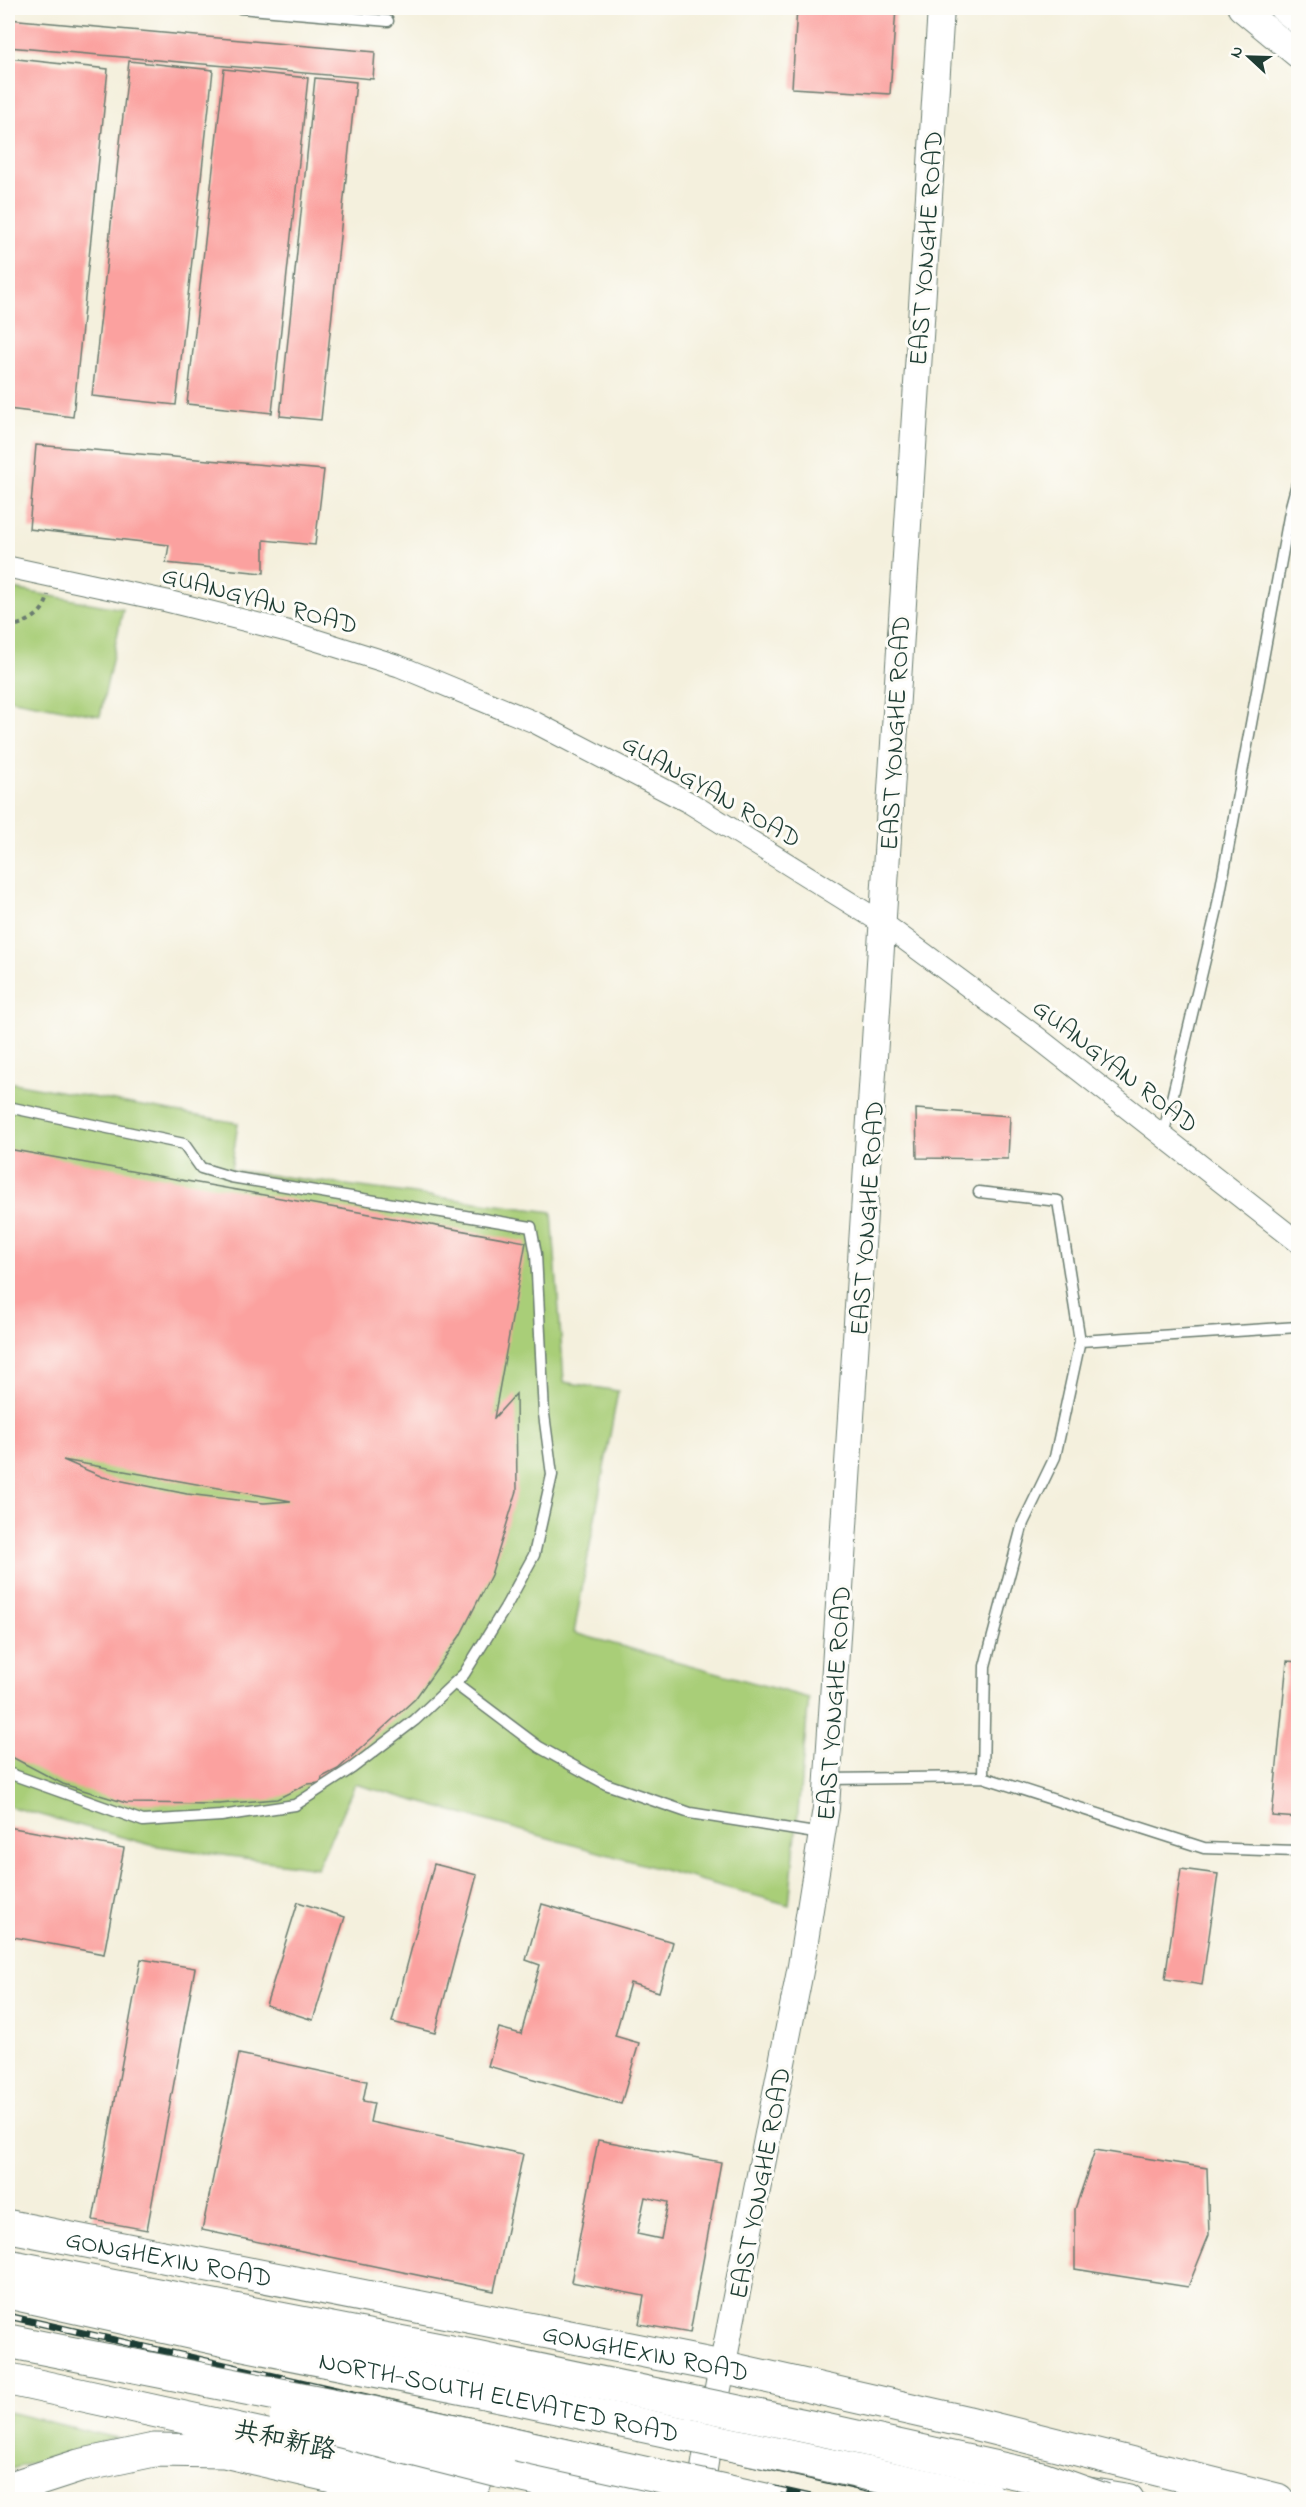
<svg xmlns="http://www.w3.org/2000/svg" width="1306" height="2507" viewBox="0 0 1306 2507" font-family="'Indie Flower','LXGW WenKai TC',sans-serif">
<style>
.green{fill:#a9ce78;stroke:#648656;stroke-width:1.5}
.building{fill:#fba19f;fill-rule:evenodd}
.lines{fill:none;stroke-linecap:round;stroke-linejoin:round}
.service-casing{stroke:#6a7c6f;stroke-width:13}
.minor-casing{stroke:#6a7c6f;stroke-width:23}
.tertiary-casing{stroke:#6a7c6f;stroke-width:28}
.primary-casing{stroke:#6a7c6f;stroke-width:34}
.trunk-casing{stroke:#6a7c6f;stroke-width:35}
.path{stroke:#6a7c6f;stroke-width:4;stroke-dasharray:4.5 4.5;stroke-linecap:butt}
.service{stroke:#fff;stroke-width:10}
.minor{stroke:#fff;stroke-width:21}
.tertiary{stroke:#fff;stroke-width:26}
.primary{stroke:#fff;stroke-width:32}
.trunk{stroke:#fff;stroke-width:33}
.rail-casing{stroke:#1f3d34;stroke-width:7}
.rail{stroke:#fdfcf7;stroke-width:4.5;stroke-dasharray:14;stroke-linecap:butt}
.trunk-bridge-casing{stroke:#6a7c6f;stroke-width:35;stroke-linecap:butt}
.trunk-bridge{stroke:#fff;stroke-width:33}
.labels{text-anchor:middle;stroke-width:6;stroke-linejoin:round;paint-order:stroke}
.street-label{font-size:26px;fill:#1f3d34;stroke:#fdfcf7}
</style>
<rect width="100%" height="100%" fill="#fdfcf7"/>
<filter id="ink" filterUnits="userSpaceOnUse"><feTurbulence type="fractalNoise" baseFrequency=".0167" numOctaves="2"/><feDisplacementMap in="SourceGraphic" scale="12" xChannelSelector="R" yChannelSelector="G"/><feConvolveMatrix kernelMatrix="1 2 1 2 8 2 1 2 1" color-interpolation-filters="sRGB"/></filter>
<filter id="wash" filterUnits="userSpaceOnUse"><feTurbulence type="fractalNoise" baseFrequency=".008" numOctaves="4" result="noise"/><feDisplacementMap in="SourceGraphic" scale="24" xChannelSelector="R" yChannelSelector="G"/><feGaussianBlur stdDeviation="1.35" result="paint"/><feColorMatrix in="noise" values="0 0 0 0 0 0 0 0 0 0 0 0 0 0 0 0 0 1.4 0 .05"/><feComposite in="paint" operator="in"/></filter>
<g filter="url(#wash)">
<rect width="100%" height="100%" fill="#f4f0dd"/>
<path class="green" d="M8,588L123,609L100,716L8,699Z
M8,1082L238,1123L231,1170L552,1212L564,1382L618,1391L574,1633L809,1698L789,1905L355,1784L317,1868L151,1845L8,1806Z
M8,2412L117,2438L8,2470Z"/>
<g id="blocks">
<path class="building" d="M434,8H488L487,14Z
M797,8H896L890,94L792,88Z
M8,19L375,52L373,79L8,47Z
M8,58L108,69L73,417L8,409Z
M129,61L213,70L176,405L92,396Z
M224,69L308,78L272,413L187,404Z
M315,78L356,82L321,420L280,416Z
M36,445L324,470L315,545L264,540V573L166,563L169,545L29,529Z
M916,1109L1010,1116L1008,1159L917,1158Z
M8,1149L526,1242L494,1418L516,1394L517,1491L491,1575L460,1636L415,1699L338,1769L322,1777L321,1783L307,1784L277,1799L219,1804L126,1803L63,1784L8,1755ZM63,1460L291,1501L264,1503L187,1494L103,1477Z
M1287,1661L1298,1662V1818L1272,1816Z
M8,1827L124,1848L104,1954L8,1936Z
M434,1864L477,1875L435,2033L392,2022Z
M1181,1869L1218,1874L1202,1985L1165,1979Z
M298,1902L345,1917L313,2020L266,2005Z
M542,1904L673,1942L659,1992L630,1983L615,2036L639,2043L621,2104L488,2066L499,2028L521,2034L540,1965L526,1960Z
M141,1959L195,1968L147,2230L93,2220Z
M239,2054L367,2081L363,2101L374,2103L370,2122L523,2154L494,2291L202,2230Z
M598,2140L721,2162L690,2333L639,2324L644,2296L571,2282ZM645,2197L668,2202L661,2239L637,2234Z
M1095,2150L1207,2168L1209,2235L1188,2287L1075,2269V2209Z"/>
</g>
</g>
<g filter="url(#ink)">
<use href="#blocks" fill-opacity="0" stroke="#6a7c6f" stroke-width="1.5"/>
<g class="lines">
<defs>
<path id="service" d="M240,8L388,21
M8,1107L184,1144L201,1168L231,1177L531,1227L536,1254L544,1414L552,1475L534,1555L505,1608L464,1674L415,1720L352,1768L295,1805L221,1816L143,1821L8,1773
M1163,1136L1217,909L1291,506L1298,480
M979,1192L1058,1201L1080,1341L1055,1457L1023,1523L985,1666L983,1777
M1080,1341L1298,1327
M454,1683L539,1747L606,1784L690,1813L821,1834
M829,1779L983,1777L1204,1848L1298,1851"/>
<path id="minor" d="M8,567L167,601L287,631L399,666L534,722L690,803L884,924L1038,1038L1298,1242"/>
<path id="tertiary" d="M1241,8L1298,55
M1282,8L1298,21
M699,2500L712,2419L801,1966L826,1808L941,8"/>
<g id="primary">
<path id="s1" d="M8,2226L724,2367L967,2422L1279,2500"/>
<path d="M8,2379L476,2481"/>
<path d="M1079,2492L1128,2500"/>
</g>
<path id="trunk" d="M499,2471L636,2500
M8,2489L79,2466L154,2450L224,2451L437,2500"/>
</defs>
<use href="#service" class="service-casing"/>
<use href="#minor" class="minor-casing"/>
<use href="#tertiary" class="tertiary-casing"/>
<use href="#primary" class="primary-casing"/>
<use href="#trunk" class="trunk-casing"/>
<path class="path" d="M8,627C26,624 45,615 48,595"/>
<use href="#service" class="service"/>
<use href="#minor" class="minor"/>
<use href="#tertiary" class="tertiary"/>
<use href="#primary" class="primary"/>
<use href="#trunk" class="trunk"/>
<defs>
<path id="rail" d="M8,2295L915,2500
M8,2316L824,2500"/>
</defs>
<use href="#rail" class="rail-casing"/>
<use href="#rail" class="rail"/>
<defs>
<g id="trunk-bridge">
<path d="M8,2266L476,2357L829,2431L1042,2478L1104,2500"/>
<path id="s2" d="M8,2292L243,2344L510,2397L991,2500"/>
<path d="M8,2341L372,2413L766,2500"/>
<path d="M286,2417L499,2471"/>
</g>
</defs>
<use href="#trunk-bridge" class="trunk-bridge-casing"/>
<use href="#trunk-bridge" class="trunk-bridge"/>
</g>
</g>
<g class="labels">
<g class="street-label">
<text transform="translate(925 248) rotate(-86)" y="9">EAST YONGHE ROAD</text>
<text transform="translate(260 599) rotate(15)" y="9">GUANGYAN ROAD</text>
<text transform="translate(894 733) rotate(-87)" y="9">EAST YONGHE ROAD</text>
<text transform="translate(712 790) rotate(30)" y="9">GUANGYAN ROAD</text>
<text transform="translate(1116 1065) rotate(38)" y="9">GUANGYAN ROAD</text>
<text transform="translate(866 1218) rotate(-86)" y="9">EAST YONGHE ROAD</text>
<text transform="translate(833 1703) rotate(-86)" y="9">EAST YONGHE ROAD</text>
<text transform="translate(759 2183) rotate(-79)" y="9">EAST YONGHE ROAD</text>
<text dy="9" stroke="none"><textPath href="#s1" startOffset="164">GONGHEXIN ROAD</textPath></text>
<text dy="9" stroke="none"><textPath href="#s1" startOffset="650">GONGHEXIN ROAD</textPath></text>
<text dy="9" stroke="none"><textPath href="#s2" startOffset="502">NORTH-SOUTH ELEVATED ROAD</textPath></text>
<text transform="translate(285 2439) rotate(12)" y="9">共和新路</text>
</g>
</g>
<rect width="1306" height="2507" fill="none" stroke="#fdfcf7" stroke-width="30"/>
<g transform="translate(1249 57) rotate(292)" stroke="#fdfcf7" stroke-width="4.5" paint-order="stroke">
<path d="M0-4.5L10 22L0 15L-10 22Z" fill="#1f3d34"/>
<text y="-9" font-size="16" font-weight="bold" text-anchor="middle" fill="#1f3d34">N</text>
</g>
</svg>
